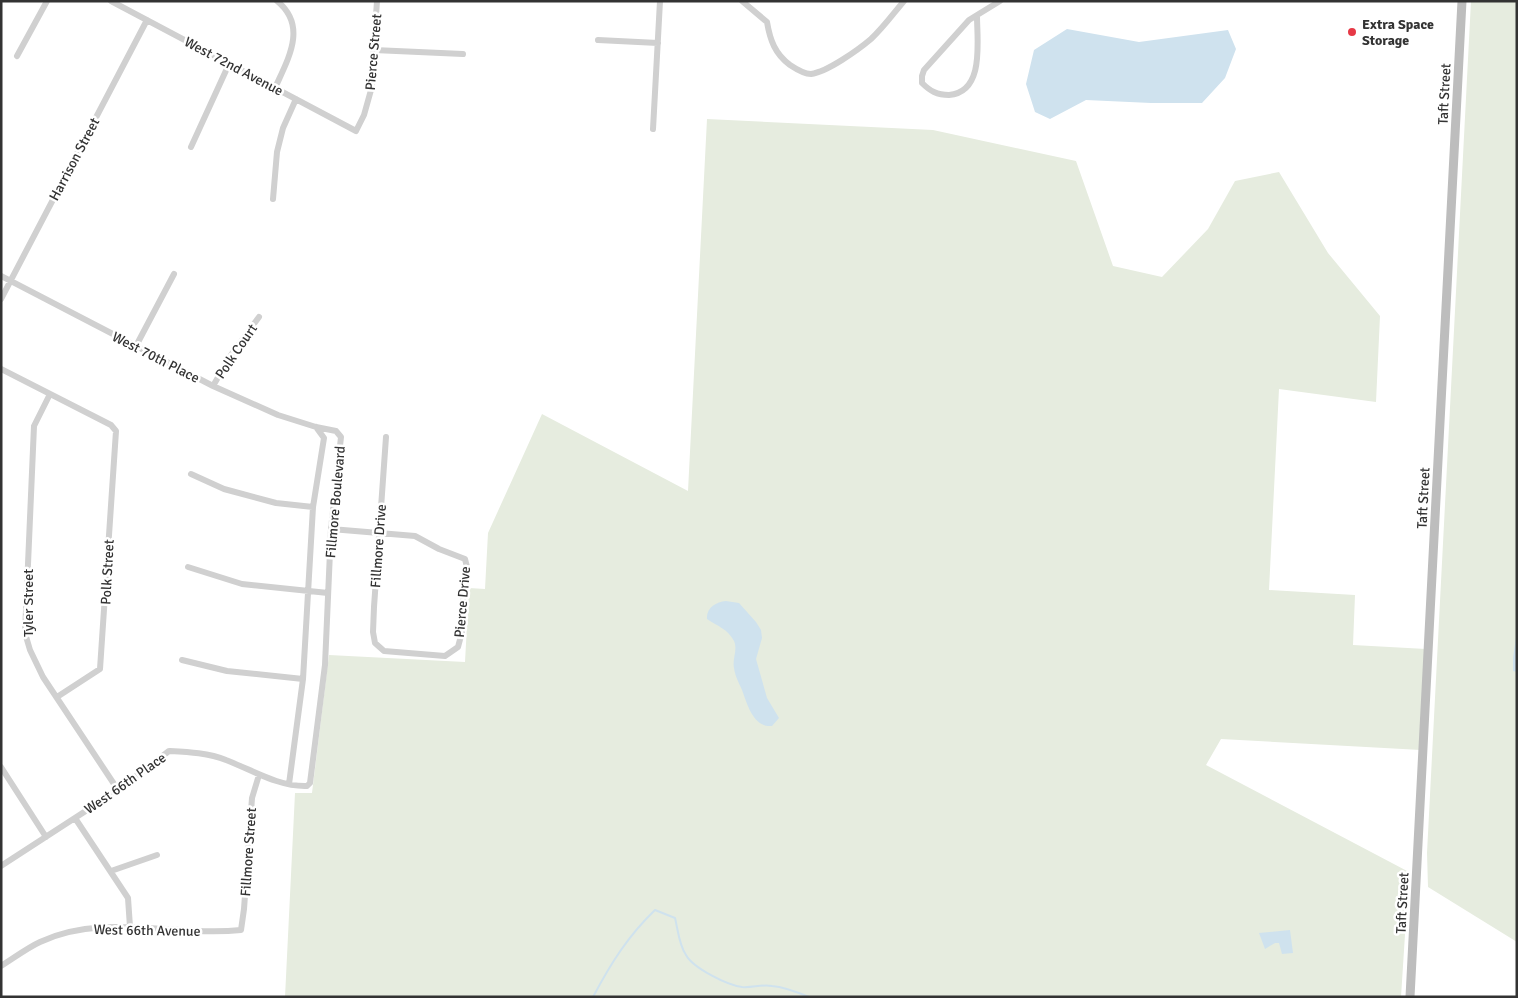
<svg xmlns="http://www.w3.org/2000/svg" width="1518" height="998" viewBox="0 0 1518 998" font-family="Signika,sans-serif">
<style>
.green{fill:#e6ecdf}
.water{fill:#cfe2ee}
.lines{fill:none;stroke-linecap:round;stroke-linejoin:round}
.stream{stroke:#cfe2ee;stroke-width:2}
.street{stroke:#d0d0d0;stroke-width:6}
.secondary{stroke:#bdbdbd;stroke-width:9}
.poi-dot{fill:#e63946;stroke:#fff;stroke-width:2}
.labels{text-anchor:middle;stroke-width:5;stroke-linejoin:round;paint-order:stroke}
.poi-label{font-size:14px;font-weight:bold;fill:#333;stroke:#fff;text-anchor:start}
.street-label{font-size:14px;fill:#333;stroke:#fff}
</style>
<rect width="100%" height="100%" fill="#fff"/>
<path class="green" d="M1471,1H1517V942L1428,887L1427,853Z
M707,119L933,130L1076,161L1113,266L1162,277L1208,229L1235,181L1279,172L1328,253L1380,316L1376,402L1279,389L1269,590L1355,595L1353,645L1426,649L1421,750L1221,739L1206,765L1409,872L1401,997H285L295,793H312L329,655L465,662L469,588L485,589L488,533L542,414L688,491Z"/>
<path class="water" d="M1067,29L1139,42L1228,30L1236,49L1225,78L1202,103H1151L1086,100L1050,119L1035,112L1026,84L1034,50Z
M726,601L739,603L756,622L761,630L762,638L756,659L767,698L779,718L772,726C753,728 747,703 742,690C739,683 735,676 734,668C732,659 738,650 734,641C728,629 717,626 707,619C706,608 716,602 726,601Z
M1517,630V672L1513,671V658Z
M1290,930L1293,953L1282,954L1279,943H1275L1265,949L1259,933Z"/>
<g class="lines">
<path class="stream" d="M593,997C611,963 628,936 655,910L675,918C678,930 679,945 686,955C693,968 727,985 742,987C752,988 762,984 772,986C785,987 797,992 809,997"/>
<path class="street" d="M111,1L356,131L364,115L371,90L377,1
M742,1L767,22C770,40 775,54 790,65C796,69 804,74 811,74C827,72 858,50 871,39C883,28 893,14 904,1
M977,16C977,41 985,92 949,95C937,95 930,91 922,83V76L924,70L969,20L1000,1
M598,40L658,43
M374,50L463,54
M17,56L47,1
M275,88C288,59 308,26 277,1
M653,129L660,1
M191,147L229,64
M273,199L277,152L283,128L296,99
M1,276L213,386L278,415L316,427L336,431L341,437L331,529L325,665L310,783L307,786C279,787 252,770 226,760C209,753 188,752 169,751L118,790L1,866
M1,299L147,20
M136,346L174,274
M1,369L111,425L116,431L100,669L57,697
M213,386L231,355L259,317
M50,394L34,426L25,633L30,650L43,677L118,790
M191,474L224,489L276,503L313,507
M331,529L415,536L439,549L465,559L467,567L463,600L462,632L458,647L445,656L384,651L375,643L373,632L374,607L386,437
M188,567L242,584L328,593
M182,660L227,671L303,679
M1,767L46,837
M289,784L303,679L313,507L324,438L316,427
M75,818L128,898L130,927
M111,871L157,855
M1,966C14,958 27,948 40,942C104,912 174,937 241,930L244,909L252,798L259,775"/>
<path class="secondary" d="M1410,997L1462,1"/>
</g>
<circle class="poi-dot" cx="1352" cy="32" r="5"/>
<g class="labels">
<g class="poi-label">
<text x="1362" y="29">Extra Space<tspan x="1362" dy="16">Storage</tspan></text>
</g>
<g class="street-label">
<text transform="translate(373 52) rotate(-85)" y="5">Pierce Street</text>
<text transform="translate(234 66) rotate(28)" y="5">West 72nd Avenue</text>
<text transform="translate(1444 94) rotate(-87)" y="5">Taft Street</text>
<text transform="translate(74 159) rotate(-62)" y="5">Harrison Street</text>
<text transform="translate(236 351) rotate(-56)" y="5">Polk Court</text>
<text transform="translate(156 357) rotate(27)" y="5">West 70th Place</text>
<text transform="translate(1423 498) rotate(-87)" y="5">Taft Street</text>
<text transform="translate(335 502) rotate(-85)" y="5">Fillmore Boulevard</text>
<text transform="translate(378 546) rotate(-86)" y="5">Fillmore Drive</text>
<text transform="translate(107 572) rotate(-87)" y="5">Polk Street</text>
<text transform="translate(462 602) rotate(-85)" y="5">Pierce Drive</text>
<text transform="translate(28 603) rotate(-90)" y="5">Tyler Street</text>
<text transform="translate(125 783) rotate(-35)" y="5">West 66th Place</text>
<text transform="translate(248 852) rotate(-86)" y="5">Fillmore Street</text>
<text transform="translate(1402 903) rotate(-87)" y="5">Taft Street</text>
<text transform="translate(147 930) rotate(1)" y="5">West 66th Avenue</text>
</g>
</g>
<rect width="1518" height="998" fill="none" stroke="#333333" stroke-width="5"/>
</svg>
